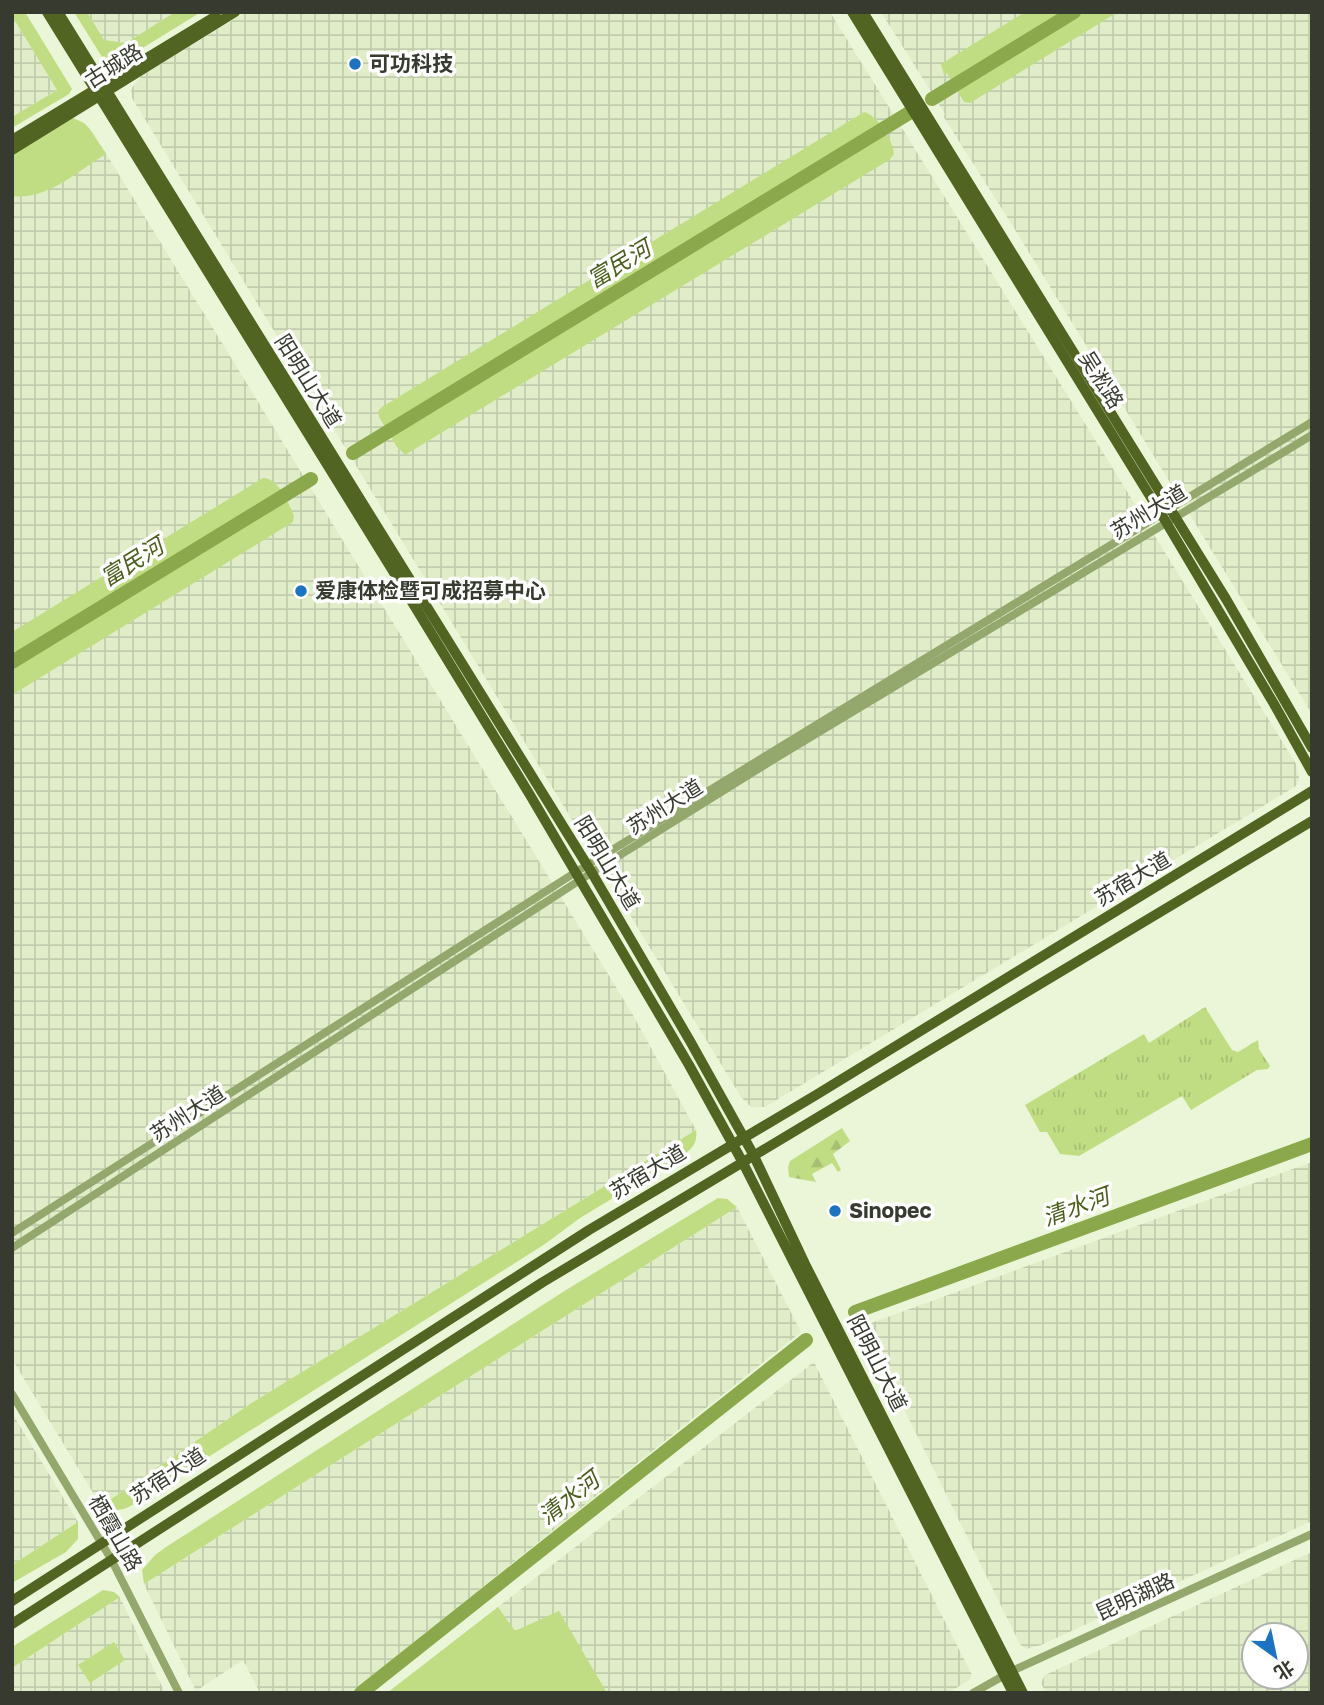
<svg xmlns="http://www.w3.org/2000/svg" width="1324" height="1705" viewBox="0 0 1324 1705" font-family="'Golos Text','Noto Sans SC',sans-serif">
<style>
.industrial{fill:url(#industrial-grid);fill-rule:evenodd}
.green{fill:#c1dd84}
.forest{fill:url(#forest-firs)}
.park{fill:url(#park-tufts)}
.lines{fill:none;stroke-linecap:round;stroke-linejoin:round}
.river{stroke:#8ca84c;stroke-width:14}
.minor{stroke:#94a76d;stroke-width:8}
.major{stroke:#516422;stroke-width:10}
.poi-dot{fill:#1e73c1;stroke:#fff;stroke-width:2.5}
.labels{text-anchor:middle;stroke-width:7;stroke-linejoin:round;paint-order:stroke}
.poi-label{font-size:21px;font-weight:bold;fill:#373b2f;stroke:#fff;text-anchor:start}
.street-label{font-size:21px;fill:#373b2f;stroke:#fff}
.water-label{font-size:23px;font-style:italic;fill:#4b5e1c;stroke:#fff}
</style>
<defs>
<pattern id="industrial-grid" width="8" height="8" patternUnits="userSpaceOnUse" patternTransform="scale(1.75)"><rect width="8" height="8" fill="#e0edc8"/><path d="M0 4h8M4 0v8" fill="none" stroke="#c1ccac"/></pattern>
<pattern id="forest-firs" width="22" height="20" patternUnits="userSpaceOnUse" patternTransform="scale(1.75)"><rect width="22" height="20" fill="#c1dd84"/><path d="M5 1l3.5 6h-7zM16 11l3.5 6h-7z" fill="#a6bf72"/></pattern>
<pattern id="park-tufts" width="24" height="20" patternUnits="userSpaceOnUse" patternTransform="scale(1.75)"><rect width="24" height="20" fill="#c1dd84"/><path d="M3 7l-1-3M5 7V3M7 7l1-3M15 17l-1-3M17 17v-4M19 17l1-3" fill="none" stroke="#a6bf72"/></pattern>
</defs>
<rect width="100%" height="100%" fill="#ebf6d8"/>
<path class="industrial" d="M87,12H175L126,43L104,41Z
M246,12H830L1296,764L1299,778L1296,786L765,1107H751L741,1097L132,98L131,89L141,76Z
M881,12H1312V714L1014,228L943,116L945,114Z
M12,16L57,90L12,117Z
M84,123L96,137L633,1015L696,1130L250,1404L101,1506L12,1359V160Z
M1312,1162V1521L1041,1645L1026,1649L1020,1644L863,1326Z
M737,1207L801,1332L350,1693H260L243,1660L196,1691L144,1584Z
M814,1362L972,1675L969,1680L948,1693H387Z
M12,1413L78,1522L12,1565Z
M1312,1552V1693H1046L1041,1683L1045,1675ZM1254,1635H1296V1677H1254Z
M120,1597L165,1693H12V1668Z"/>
<path class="green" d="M12,12H25L72,89L69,94L12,128V117L57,90L12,16Z
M74,12H87L104,40L126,43L175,12H201L112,67L107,65Z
M1025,12H1118L970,103L964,102L947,73L944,75L941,64Z
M864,112C879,117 892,138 894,154L889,160L405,455L397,447L379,417L378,411L382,407Z
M73,118L84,123L89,128L106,154C78,171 46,201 12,196V154Z
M263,478C278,478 289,503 294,516L293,522L12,695V632Z
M696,1130C698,1144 691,1150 681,1157L580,1218L545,1244L142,1499C127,1509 118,1514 101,1506L250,1404Z
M718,1198L727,1199L737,1207L144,1584L142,1570L155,1555L166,1547L566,1290Z
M78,1522V1539L66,1552L12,1583V1565Z
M103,1590L114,1592L120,1597L12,1668V1647Z
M498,1607L515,1631L559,1611L607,1693H387Z
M114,1642L125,1660L90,1683L78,1665Z"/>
<path class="forest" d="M842,1128L850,1141L833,1154L841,1170L838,1172L832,1163L812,1174L816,1182L789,1177L788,1167L790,1161Z"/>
<path class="park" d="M1205,1007L1232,1050L1238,1052L1258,1040L1259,1049L1270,1066L1268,1069L1257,1070L1191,1110L1182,1096L1079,1156L1060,1154L1047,1132H1040L1025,1105L1144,1034L1149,1043Z"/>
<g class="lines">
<path class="river" d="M932,99L1074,12
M353,453L909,113
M12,662L311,479
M855,1312L1312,1144
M361,1693L806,1340"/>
<path class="minor" d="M12,1233L576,872L1312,422
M12,1248L580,880L779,756L1312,435
M12,1394L111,1559L179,1693
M973,1693L1012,1671L1312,1534"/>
<path class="major" d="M47,12L406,592L530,795L689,1065L742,1161L1013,1693
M58,12L592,873L690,1041L753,1154L805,1264L1023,1693
M852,12L1166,522L1274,704L1312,772
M863,12L1226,599L1312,748
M12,140L216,16
M12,150L235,12
M12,1601L589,1230L816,1095L1312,791
M12,1624L543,1282L1312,821"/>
</g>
<g class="poi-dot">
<circle cx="355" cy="64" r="7"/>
<circle cx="301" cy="591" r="7"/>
<circle cx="835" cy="1211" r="7"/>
</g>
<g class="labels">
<g class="poi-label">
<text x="369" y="71">可功科技</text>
<text x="315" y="598">爱康体检暨可成招募中心</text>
<text x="849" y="1218">Sinopec</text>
</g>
<g class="street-label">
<text transform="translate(114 66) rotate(-32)" y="7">古城路</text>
<text transform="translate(1101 380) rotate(58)" y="7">吴淞路</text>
<text transform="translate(308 381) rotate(58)" y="7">阳明山大道</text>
<text transform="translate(1149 512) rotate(-31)" y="7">苏州大道</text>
<text transform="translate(665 807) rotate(-32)" y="7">苏州大道</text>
<text transform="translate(607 863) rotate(59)" y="7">阳明山大道</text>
<text transform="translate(1133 879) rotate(-31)" y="7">苏宿大道</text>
<text transform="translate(188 1114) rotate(-33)" y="7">苏州大道</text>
<text transform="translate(648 1172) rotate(-31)" y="7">苏宿大道</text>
<text transform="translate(877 1363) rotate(63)" y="7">阳明山大道</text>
<text transform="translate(168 1476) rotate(-33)" y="7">苏宿大道</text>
<text transform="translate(115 1533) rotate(60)" y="7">栖霞山路</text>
<text transform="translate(1135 1597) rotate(-25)" y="7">昆明湖路</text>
</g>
<g class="water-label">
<text transform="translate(619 264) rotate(-31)" y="8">富民河</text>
<text transform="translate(132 562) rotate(-32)" y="8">富民河</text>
<text transform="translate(1076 1207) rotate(-20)" y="8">清水河</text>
<text transform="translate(569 1498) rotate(-38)" y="8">清水河</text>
</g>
</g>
<rect width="1324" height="1705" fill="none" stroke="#373b2f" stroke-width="28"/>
<g transform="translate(1275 1656) rotate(147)"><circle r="33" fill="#ffffff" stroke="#afb1ac" stroke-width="2"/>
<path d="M0-5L12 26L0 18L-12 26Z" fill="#1e73c1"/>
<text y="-10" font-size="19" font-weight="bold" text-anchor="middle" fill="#373b2f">北</text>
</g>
</svg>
